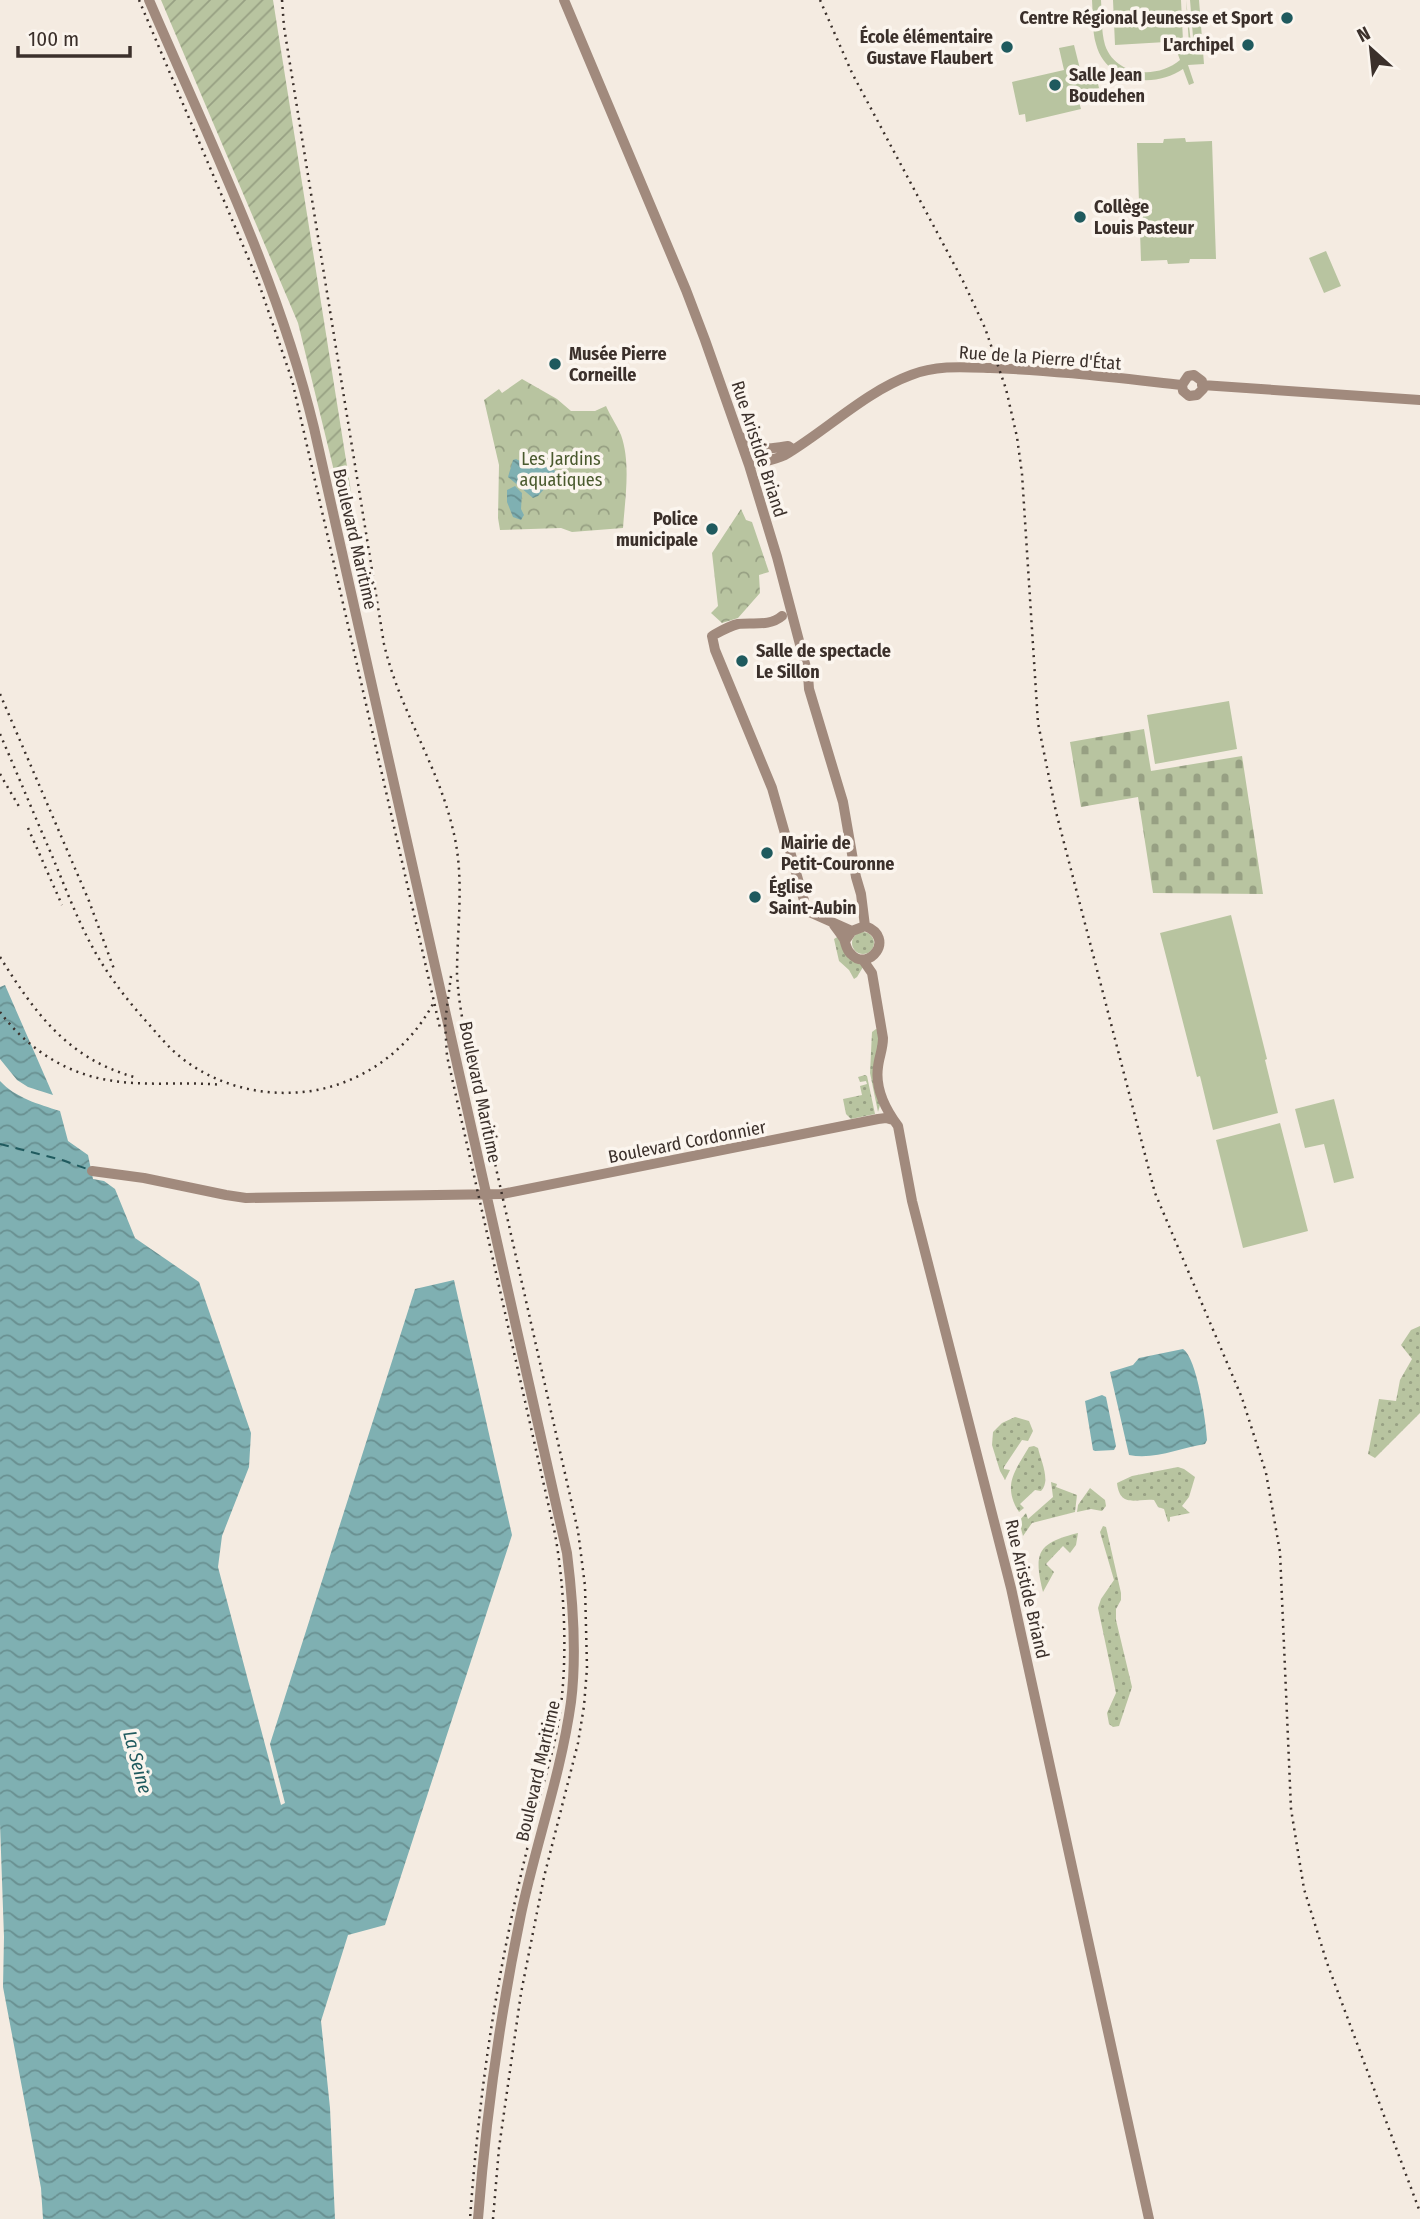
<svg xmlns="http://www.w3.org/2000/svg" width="1420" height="2219" viewBox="0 0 1420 2219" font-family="'Fira Sans Condensed',sans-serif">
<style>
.grass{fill:url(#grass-dots)}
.cemetery{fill:url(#cemetery-stones)}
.park{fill:url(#park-crowns)}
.garden{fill:url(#garden-furrows)}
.pitch{fill:#b8c4a0}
.water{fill:url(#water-waves)}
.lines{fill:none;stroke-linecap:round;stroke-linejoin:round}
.ferry{stroke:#1f5a5e;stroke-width:2;stroke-dasharray:9 7;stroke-linecap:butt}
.secondary{stroke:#a18a7d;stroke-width:10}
.rail{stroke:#3b302b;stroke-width:2.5;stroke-dasharray:2 5;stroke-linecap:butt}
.poi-dot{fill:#1f5a5e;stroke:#fbf5ee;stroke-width:2.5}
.labels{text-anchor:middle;stroke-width:7;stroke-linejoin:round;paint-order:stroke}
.poi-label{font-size:18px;font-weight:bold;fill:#3b302b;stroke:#fbf5ee;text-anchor:start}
.street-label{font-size:18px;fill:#3b302b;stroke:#fbf5ee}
.park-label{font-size:18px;fill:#4a5a2e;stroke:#fbf5ee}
.water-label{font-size:19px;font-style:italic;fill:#1f5a5e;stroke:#fbf5ee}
</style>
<defs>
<pattern id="grass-dots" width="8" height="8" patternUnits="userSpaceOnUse" patternTransform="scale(1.75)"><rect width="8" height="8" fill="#b8c4a0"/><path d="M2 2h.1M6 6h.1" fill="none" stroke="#97a083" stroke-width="1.8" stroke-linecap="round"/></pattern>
<pattern id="cemetery-stones" width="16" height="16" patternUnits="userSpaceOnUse" patternTransform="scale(1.75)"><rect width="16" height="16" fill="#b8c4a0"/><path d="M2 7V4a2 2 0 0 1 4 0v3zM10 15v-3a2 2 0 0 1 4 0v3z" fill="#97a083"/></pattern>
<pattern id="park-crowns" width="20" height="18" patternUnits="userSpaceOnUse" patternTransform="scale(1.75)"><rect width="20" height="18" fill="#b8c4a0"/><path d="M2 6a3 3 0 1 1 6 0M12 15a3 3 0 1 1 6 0" fill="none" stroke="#97a083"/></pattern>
<pattern id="garden-furrows" width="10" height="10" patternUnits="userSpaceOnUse" patternTransform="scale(1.75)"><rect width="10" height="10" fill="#b8c4a0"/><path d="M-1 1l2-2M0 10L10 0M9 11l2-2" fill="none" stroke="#97a083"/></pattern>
<pattern id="water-waves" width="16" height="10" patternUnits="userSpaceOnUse" patternTransform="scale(1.75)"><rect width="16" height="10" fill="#7fb0b2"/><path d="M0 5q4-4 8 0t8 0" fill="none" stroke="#699091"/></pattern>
</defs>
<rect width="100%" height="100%" fill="#f4ebe1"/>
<path class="grass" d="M852 943a11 11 0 1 1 22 0a11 11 0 1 1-22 0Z
M839,936L863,967L857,977L854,979L849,970L839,961L834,939Z
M876,1029L879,1030L880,1105L878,1112L870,1073L872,1032Z
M865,1075L867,1076L875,1114L851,1119L846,1114L843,1099L862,1095L860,1086L867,1084L866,1081L860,1082L858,1077Z
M1420,1326V1413L1375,1458L1368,1454L1379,1399L1396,1401L1400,1380L1412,1359L1401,1345L1411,1330Z
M1015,1417L1029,1421L1033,1431L1028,1441L1022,1440L1004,1467V1469L1010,1470L1005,1480L1000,1471L992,1445L993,1432L1002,1423Z
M1034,1446L1038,1448C1041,1461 1051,1481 1041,1491L1035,1490L1020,1504L1024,1508L1019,1512C1002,1485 1015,1471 1029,1447Z
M1178,1467L1184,1469L1195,1477L1189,1497L1182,1506L1190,1513L1170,1517V1521L1168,1522L1164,1509L1158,1507L1154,1500C1137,1498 1120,1509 1117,1483L1132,1476Z
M1051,1482L1057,1484L1056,1487L1077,1495L1075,1512L1032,1523L1023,1536L1019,1521L1026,1513L1028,1519L1053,1497Z
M1090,1488L1105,1500L1106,1506L1102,1511L1091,1509L1077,1512L1078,1505Z
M1103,1526L1106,1527L1121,1593V1600L1116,1609V1620L1132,1687L1119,1726L1113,1727L1109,1724L1107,1713L1116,1693L1098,1608L1101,1599L1114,1580L1100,1532Z
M1078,1533L1076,1545L1070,1553L1063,1546L1046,1564L1054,1572L1043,1592C1033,1552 1038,1543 1078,1533Z"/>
<path class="cemetery" d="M1144,729L1151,771L1242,756L1263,894L1153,893L1138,797L1081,807L1070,742Z"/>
<path class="park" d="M522,379L557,399L571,411H595L606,406C610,416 617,425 621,435C631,463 625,499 623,528L572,532L561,528L500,530L498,518L499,465L484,400L499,389L502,393Z
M741,509L746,520L752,522L769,572L759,575L760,593L738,618L722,623L711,613L718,606L712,553Z"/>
<path class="garden" d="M161,0H273L353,504L343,508L298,323Z"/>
<path class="pitch" d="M1092,0H1101C1102,14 1101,31 1105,45C1116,77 1158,79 1180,60L1176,49L1181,47L1184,55L1191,44H1189L1186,0L1191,43L1193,37L1190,0H1199L1204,64L1188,65L1194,83L1189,85L1183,69C1154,89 1106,83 1096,44C1092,31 1093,14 1092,0Z
M1113,0H1181L1183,41L1115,45Z
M1074,45L1080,69L1089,68L1090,73L1095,72L1099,88L1097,89L1098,96L1079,102L1081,109L1026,122L1025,114L1019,115L1012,82L1064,70L1059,48Z
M1185,138L1186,142L1212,141L1216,259H1190L1189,263L1168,264L1167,260L1141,261L1137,143H1163L1164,139Z
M1326,251L1341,286L1324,293L1309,258Z
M1229,701L1237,749L1155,764L1147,715Z
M1231,915L1267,1059L1265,1060L1278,1113L1213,1130L1200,1076L1197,1077L1160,933Z
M1334,1099L1354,1178L1334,1183L1324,1144L1305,1148L1295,1109Z
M1280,1123L1308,1231L1243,1248L1216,1140Z"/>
<path class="water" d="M516,459L530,466L547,467L565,475L564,486L560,489L546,487L538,496L533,498L508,477L513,460Z
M515,486L522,493L521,509L524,515L521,520L513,517L507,502V490Z
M5,985L53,1095L28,1087L17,1080L0,1059V987Z
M0,1081C16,1098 38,1104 60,1111L68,1141L88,1155L93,1179L104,1181L115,1189L135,1238L199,1282L251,1433L249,1467L222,1536L218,1567L281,1805L285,1803L270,1744L415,1289L454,1280L512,1535L385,1925L348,1935L321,2021L330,2108L335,2219H43L41,2188L3,1987L4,1937L0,1824Z
M1183,1349C1197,1358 1206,1422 1207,1440L1205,1444C1180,1448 1155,1460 1129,1455L1110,1372L1133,1365L1139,1358Z
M1102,1395L1106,1397L1116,1446L1114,1450L1095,1451L1093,1450L1085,1401Z"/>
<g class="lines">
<path class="ferry" d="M0,1144L62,1160L90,1170"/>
<path class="secondary" d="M149,0C209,140 278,279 314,428L567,1553C573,1601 577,1654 571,1702C561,1774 536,1843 521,1914C500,2015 486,2116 478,2219
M564,0L686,290L705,340L749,465L777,557L808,675L809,689L843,802L856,877L861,894L865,926
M1182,385L1183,391L1189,396L1197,395L1203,389L1202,385
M1182,385L1188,376L1194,375L1202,381V385
M1202,385L1420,400
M741,437C758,453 766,449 788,446L791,448
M749,465C760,462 775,460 785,455C827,430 865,392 911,375C936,365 963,367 990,368C1054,370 1118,378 1182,385
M782,616C769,627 753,622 738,624C729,626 721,631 712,636L715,650L772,788L807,911L852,931
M834,925C837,929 841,934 844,939C846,944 846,950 851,954C868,973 897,938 865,926L852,931L845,941
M863,960L872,973L883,1038C883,1049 879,1057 878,1067C875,1088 886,1110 898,1126L912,1201L1011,1588L1149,2219
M92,1171L144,1178L226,1195L246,1198L502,1194L878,1119L886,1118L893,1120"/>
<path class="rail" d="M139,0L258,281L292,380L440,1028
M282,0L284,27L384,644C399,709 438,765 453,830C465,877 457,926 457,974C458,991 460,1007 463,1022L578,1531L585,1586L587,1668L584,1706L578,1743L544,1877L521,1993L499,2148L493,2219
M820,0L852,73L963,281L985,328L1006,389L1017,437L1022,474L1038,723L1056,812L1155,1193L1242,1398L1266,1473L1280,1552L1291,1809L1304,1889L1327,1963L1420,2212
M0,694L89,901L114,969
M0,734C17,773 33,812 50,851C65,886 78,923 98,957C111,979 128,1001 145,1020C156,1032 166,1045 178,1055C216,1087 268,1099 317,1090C368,1080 411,1047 435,1000
M0,774L21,810
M28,828L62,905
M0,957C35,1013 67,1058 134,1077
M451,976L445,1023L447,1056L555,1534C565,1589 568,1664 559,1719C555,1745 547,1770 540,1796C529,1841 518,1885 509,1930C489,2026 477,2122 470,2219
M0,1012C26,1047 64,1073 108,1080C145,1087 184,1081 222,1085"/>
</g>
<g class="poi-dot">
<circle cx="1287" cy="18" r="7"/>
<circle cx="1248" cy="45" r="7"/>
<circle cx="1007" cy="47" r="7"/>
<circle cx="1055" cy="85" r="7"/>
<circle cx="1080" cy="217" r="7"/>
<circle cx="555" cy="364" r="7"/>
<circle cx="712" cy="529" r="7"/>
<circle cx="742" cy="661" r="7"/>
<circle cx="767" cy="853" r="7"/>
<circle cx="755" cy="897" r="7"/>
</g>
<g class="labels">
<g class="poi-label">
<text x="1273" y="24" text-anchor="end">Centre Régional Jeunesse et Sport</text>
<text x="993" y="43" text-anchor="end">École élémentaire<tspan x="993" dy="21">Gustave Flaubert</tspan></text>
<text x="1234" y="51" text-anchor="end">L'archipel</text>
<text x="1069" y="81">Salle Jean<tspan x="1069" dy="21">Boudehen</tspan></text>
<text x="1094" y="213">Collège<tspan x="1094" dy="21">Louis Pasteur</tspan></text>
<text x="569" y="360">Musée Pierre<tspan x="569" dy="21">Corneille</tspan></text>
<text x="698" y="525" text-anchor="end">Police<tspan x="698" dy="21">municipale</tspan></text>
<text x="756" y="657">Salle de spectacle<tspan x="756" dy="21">Le Sillon</tspan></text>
<text x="781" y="849">Mairie de<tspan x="781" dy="21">Petit-Couronne</tspan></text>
<text x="769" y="893">Église<tspan x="769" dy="21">Saint-Aubin</tspan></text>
</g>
<g class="street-label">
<text transform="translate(1040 358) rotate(4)" y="6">Rue de la Pierre d'État</text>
<text transform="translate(759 449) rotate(72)" y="6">Rue Aristide Briand</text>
<text transform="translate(355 539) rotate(77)" y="6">Boulevard Maritime</text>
<text transform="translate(480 1092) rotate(78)" y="6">Boulevard Maritime</text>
<text transform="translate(687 1142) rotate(-11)" y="6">Boulevard Cordonnier</text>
<text transform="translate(1027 1589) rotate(77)" y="6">Rue Aristide Briand</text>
<text transform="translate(538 1771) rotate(-77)" y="6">Boulevard Maritime</text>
</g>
<g class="park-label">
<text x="561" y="465">Les Jardins<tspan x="561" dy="21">aquatiques</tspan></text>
</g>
<g class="water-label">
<text transform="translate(138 1762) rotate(75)" y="7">La Seine</text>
</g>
</g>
<g transform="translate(1371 49) rotate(333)" stroke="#fbf5ee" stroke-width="5" paint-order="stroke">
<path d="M0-5L12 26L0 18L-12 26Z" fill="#3b302b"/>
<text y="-10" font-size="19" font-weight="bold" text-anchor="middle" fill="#3b302b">N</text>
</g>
<path d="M18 46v10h112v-10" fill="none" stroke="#3b302b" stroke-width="3.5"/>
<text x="28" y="46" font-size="21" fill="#3b302b" stroke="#fbf5ee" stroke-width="5" paint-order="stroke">100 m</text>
</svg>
